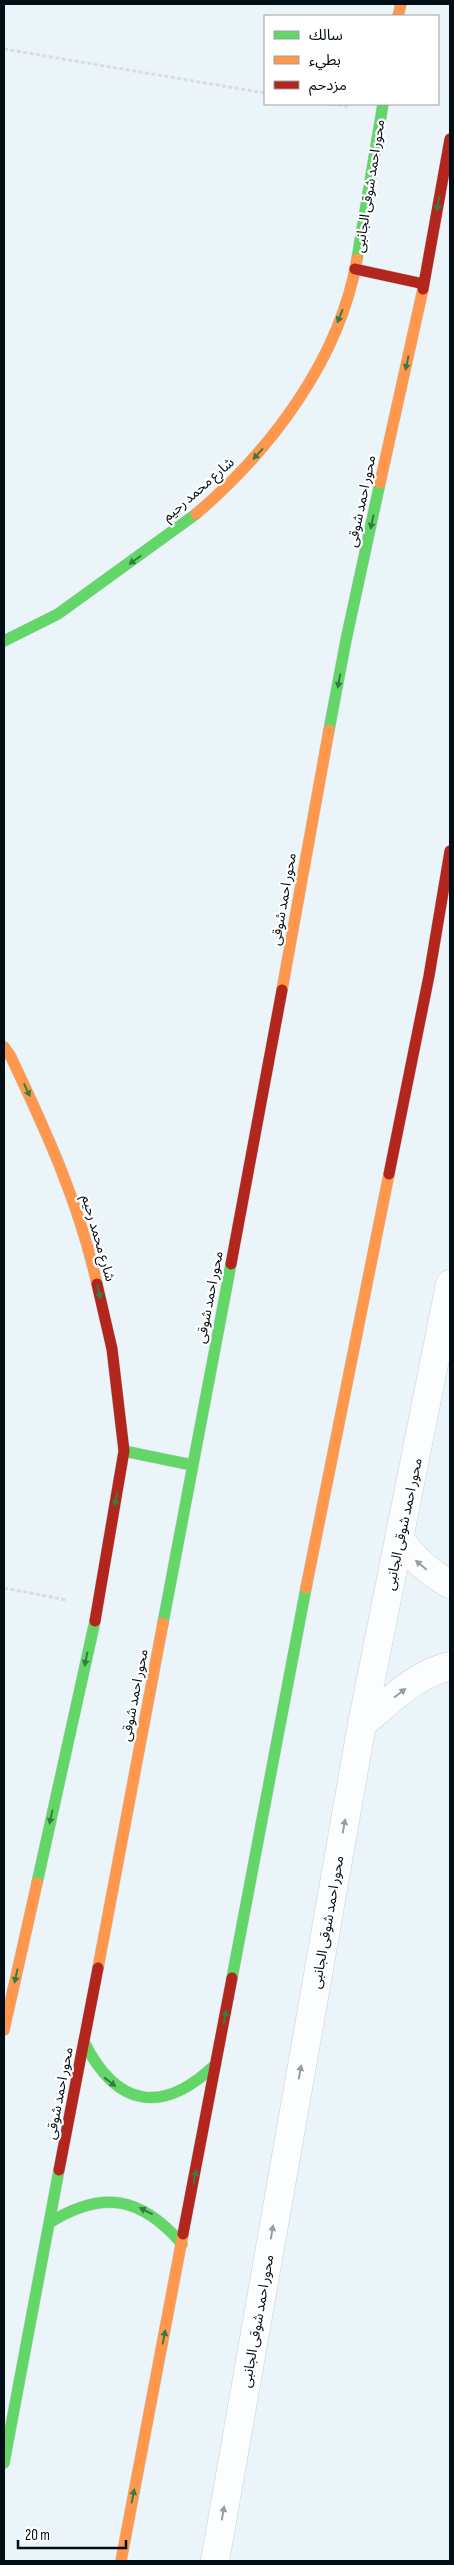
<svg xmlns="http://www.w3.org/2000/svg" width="454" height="2565" viewBox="0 0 454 2565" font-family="'Sofia Sans Condensed','Noto Sans Arabic',sans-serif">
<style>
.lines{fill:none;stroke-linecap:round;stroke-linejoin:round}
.street-casing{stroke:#c7d2d7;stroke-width:29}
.fast-casing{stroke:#c7d2d7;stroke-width:12}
.slow-casing{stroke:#c7d2d7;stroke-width:12}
.jam-casing{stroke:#c7d2d7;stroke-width:12}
.path{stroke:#daddde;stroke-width:3;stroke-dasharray:4 2.5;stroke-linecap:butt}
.street{stroke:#fcfdfe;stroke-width:28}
.fast{stroke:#63d668;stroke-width:11}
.slow{stroke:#ff974d;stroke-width:11}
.jam{stroke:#b3261e;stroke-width:11}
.oneway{fill:#377c43}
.oneway2{fill:#989da1}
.labels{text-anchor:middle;stroke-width:4.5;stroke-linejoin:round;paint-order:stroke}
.street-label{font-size:14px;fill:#020e15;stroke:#fff}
</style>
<rect width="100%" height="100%" fill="#ebf4f8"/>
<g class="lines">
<defs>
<path id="street" d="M399,1538C413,1558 429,1573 450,1584
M362,1724C389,1702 415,1674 450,1666
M215,2561L362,1724L450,1284"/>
<path id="fast" d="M357,259L383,104
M4,641L58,614L196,514
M329,730L346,640L380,483
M124,1451L192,1465
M163,1623L231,1264
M37,1883L95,1621
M232,1978L306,1588
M84,2042C117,2108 163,2115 216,2064
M49,2223C102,2190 141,2196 182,2244
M4,2463L59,2170"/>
<path id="slow" d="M398,16L401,4
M380,483L423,289
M196,514C271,450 340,359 357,259
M282,990L329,730
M4,1047L11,1057C46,1131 79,1203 97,1284
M306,1588L389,1174
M98,1968L163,1623
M4,2030L37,1883
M121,2561L183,2234"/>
<path id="jam" d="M355,269L424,284
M423,289L450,139
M389,1174L429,976L450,851
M231,1264L282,990
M95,1621L124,1451L112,1349L97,1284
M59,2170L98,1968
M183,2234L232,1978"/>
</defs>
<use href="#street" class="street-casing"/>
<use href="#fast" class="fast-casing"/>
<use href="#slow" class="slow-casing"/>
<use href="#jam" class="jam-casing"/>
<path class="path" d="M4,49L265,93
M331,104L350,107
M4,1588L67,1600"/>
<use href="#street" class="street"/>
<use href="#fast" class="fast"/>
<use href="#slow" class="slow"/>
<use href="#jam" class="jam"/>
</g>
<defs><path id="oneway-solid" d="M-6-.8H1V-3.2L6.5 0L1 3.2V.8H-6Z" transform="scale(1.25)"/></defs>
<g class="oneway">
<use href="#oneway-solid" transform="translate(438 204) rotate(100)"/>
<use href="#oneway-solid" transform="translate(340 316) rotate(112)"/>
<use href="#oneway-solid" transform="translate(407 363) rotate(102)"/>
<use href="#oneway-solid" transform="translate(258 454) rotate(132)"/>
<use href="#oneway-solid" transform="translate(372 522) rotate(102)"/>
<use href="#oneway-solid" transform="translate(135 560) rotate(144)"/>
<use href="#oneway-solid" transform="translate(339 681) rotate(100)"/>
<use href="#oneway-solid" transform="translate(27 1090) rotate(65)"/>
<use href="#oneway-solid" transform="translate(99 1292) rotate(77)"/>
<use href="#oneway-solid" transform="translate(116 1499) rotate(100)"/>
<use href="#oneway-solid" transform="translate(86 1659) rotate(102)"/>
<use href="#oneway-solid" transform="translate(51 1817) rotate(102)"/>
<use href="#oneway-solid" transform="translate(16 1976) rotate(102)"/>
<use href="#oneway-solid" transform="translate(225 2017) rotate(-79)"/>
<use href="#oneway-solid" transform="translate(110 2082) rotate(38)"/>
<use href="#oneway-solid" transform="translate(195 2177) rotate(-79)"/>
<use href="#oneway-solid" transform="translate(146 2211) rotate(-153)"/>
<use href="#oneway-solid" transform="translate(164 2337) rotate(-79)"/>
<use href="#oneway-solid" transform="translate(133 2496) rotate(-79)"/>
</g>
<g class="oneway2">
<use href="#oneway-solid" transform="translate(421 1565) rotate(-140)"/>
<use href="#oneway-solid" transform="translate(400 1693) rotate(-37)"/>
<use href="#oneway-solid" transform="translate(344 1826) rotate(-80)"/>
<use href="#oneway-solid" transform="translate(300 2072) rotate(-80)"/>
<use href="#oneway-solid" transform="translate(272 2232) rotate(-80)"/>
<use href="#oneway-solid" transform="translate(223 2513) rotate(-80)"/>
</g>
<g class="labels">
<g class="street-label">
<text transform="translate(369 186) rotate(-81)" y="5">محور احمد شوقى الجانبى</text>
<text transform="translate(198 489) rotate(-41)" y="5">شارع محمد رحيم</text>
<text transform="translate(361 501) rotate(-78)" y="5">محور احمد شوقى</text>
<text transform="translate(283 899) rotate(-80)" y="5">محور احمد شوقى</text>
<text transform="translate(99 1238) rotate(74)" y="5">شارع محمد رحيم</text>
<text transform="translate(209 1297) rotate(-79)" y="5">محور احمد شوقى</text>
<text transform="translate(403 1524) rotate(-78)" y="5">محور احمد شوقى الجانبى</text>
<text transform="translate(134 1695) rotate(-79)" y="5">محور احمد شوقى</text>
<text transform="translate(327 1922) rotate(-80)" y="5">محور احمد شوقى الجانبى</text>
<text transform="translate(59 2093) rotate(-79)" y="5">محور احمد شوقى</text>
<text transform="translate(257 2321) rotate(-80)" y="5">محور احمد شوقى الجانبى</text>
</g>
</g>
<rect width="454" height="2565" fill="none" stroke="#020e15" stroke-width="10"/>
<rect x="264" y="15" width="175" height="90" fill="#ffffff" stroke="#9a9fa1"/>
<rect x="274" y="31" width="25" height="8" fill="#63d668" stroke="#9a9fa1"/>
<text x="309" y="40" font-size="15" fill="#020e15">سالك</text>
<rect x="274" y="56" width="25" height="8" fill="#ff974d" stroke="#9a9fa1"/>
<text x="309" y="65" font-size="15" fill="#020e15">بطيء</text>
<rect x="274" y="81" width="25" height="8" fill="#b3261e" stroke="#9a9fa1"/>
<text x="309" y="90" font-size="15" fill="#020e15">مزدحم</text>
<path d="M18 2540v8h108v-8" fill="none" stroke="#020e15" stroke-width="2.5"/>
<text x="25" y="2540" font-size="15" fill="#020e15" stroke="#ffffff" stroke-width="4" paint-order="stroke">20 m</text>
</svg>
